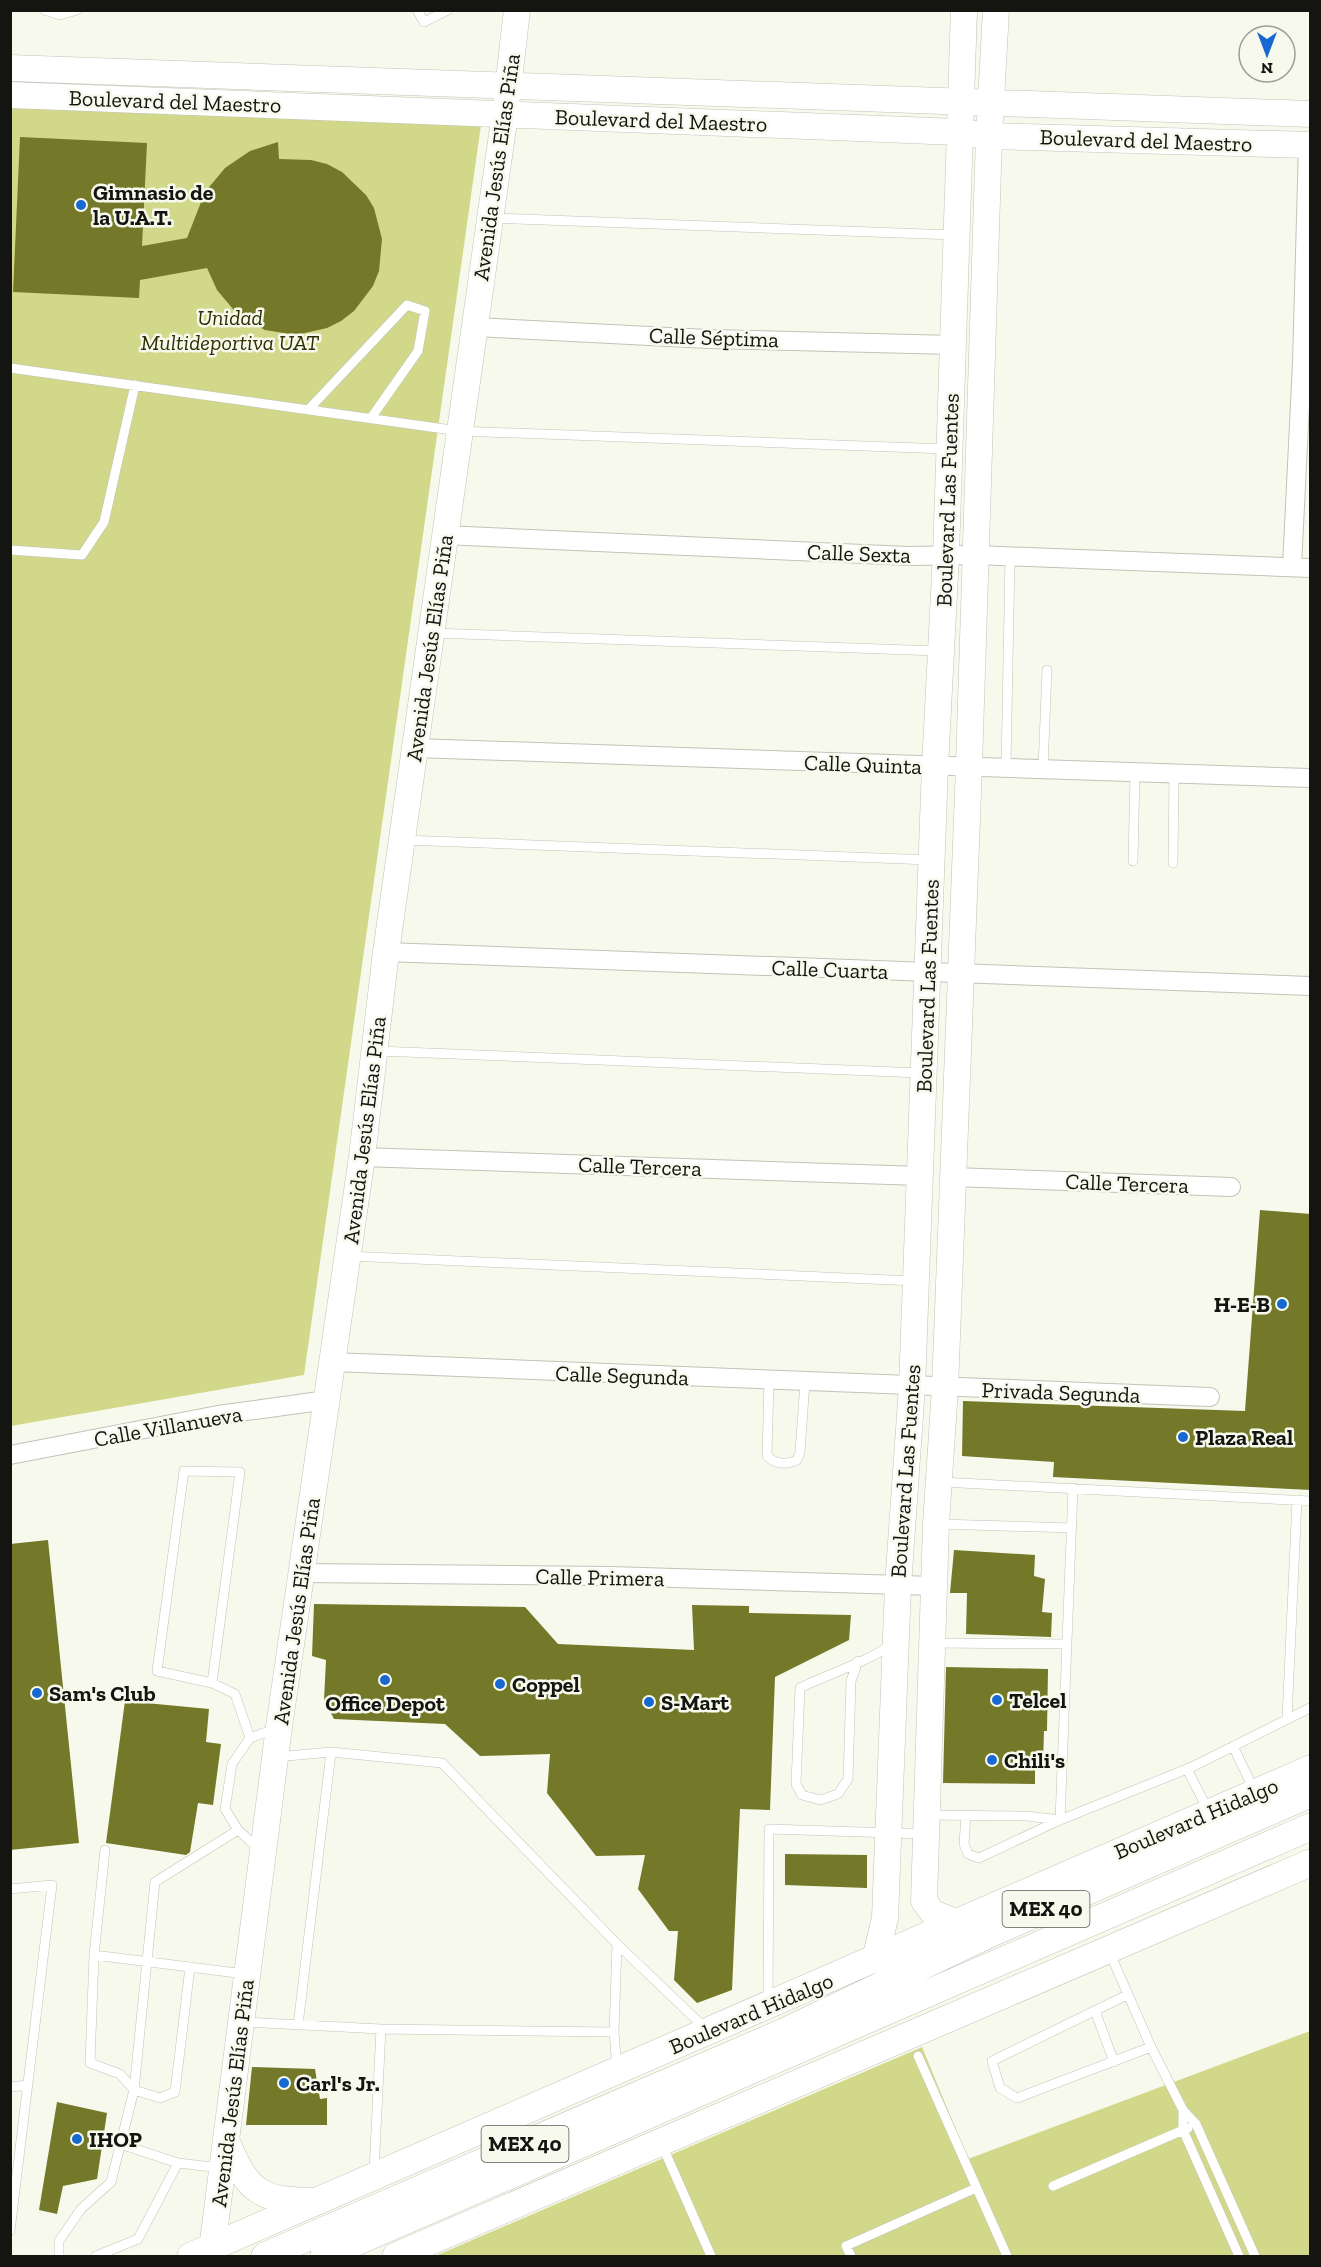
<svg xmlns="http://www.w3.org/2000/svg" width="1321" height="2267" viewBox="0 0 1321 2267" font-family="'Zilla Slab',serif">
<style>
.green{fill:#d2d88a}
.building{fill:#747829}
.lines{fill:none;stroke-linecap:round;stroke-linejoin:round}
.lane-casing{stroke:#c2c3b7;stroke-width:10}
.street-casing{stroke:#c2c3b7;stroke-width:20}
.secondary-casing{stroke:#c2c3b7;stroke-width:27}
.primary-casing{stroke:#c2c3b7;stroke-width:28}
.lane{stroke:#fff;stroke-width:9}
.street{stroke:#fff;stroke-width:18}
.secondary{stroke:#fff;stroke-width:26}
.primary{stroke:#fff;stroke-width:27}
.poi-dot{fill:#1868d2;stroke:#f7f9ec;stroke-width:2}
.labels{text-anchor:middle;stroke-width:5;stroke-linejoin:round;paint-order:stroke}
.shield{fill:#f7f9ec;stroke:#585952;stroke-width:1.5}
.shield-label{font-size:21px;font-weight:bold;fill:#141410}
.street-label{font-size:22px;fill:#141410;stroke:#f7f9ec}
.poi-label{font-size:22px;font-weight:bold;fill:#141410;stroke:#f7f9ec;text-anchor:start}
.park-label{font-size:22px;font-style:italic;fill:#2e3003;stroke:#f7f9ec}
</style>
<rect width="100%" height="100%" fill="#f7f9ec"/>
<path class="green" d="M11,102L482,118L304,1375L11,1426Z
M1310,2031V2256H435L922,2047L968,2159Z"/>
<path class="building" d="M20,137L147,143L142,246L187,238L205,192L225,168L250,151L278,142L279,159L311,160L327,164L342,172L366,195L374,208L382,239L379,271L373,286L354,311L341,321L327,328L296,335L265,330L238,315L217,290L207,268L140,280L139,298L13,292Z
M1260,1210L1311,1214V1490L1053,1477L1054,1462L962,1456L963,1401L1245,1411Z
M48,1540L79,1843L10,1850V1544Z
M954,1550L1035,1555L1034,1576L1045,1579L1042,1612L1052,1613L1051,1637L966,1634L967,1593H950Z
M314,1604L525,1607L558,1644L694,1650L692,1605L749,1606V1613L851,1615L849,1640L775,1677L770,1810L740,1809L732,1990L697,2003L674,1980L678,1931H669L638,1889L645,1855L596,1856L547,1793L550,1754L480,1756L445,1724L334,1719L324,1700L326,1660L312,1656Z
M946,1667L1048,1669L1047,1731H1044L1043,1764L1035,1767V1784L943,1783Z
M125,1701L209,1709L206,1742L221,1744L213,1805L198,1803L190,1852L186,1855L106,1843Z
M785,1854L867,1855V1888L785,1885Z
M252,2067L315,2069L320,2099L327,2098V2125H246Z
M57,2102L107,2113L97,2179L63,2186L57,2214L39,2210Z"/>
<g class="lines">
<defs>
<path id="lane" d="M44,10L60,15L77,10
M417,10L424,22L448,10
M491,218L954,235
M10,368L459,431L947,449
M309,409L407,305L425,311L418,351L371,418
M10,550L82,555L104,522L135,385
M433,633L938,651
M1006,766L1010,557
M1043,768L1047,670
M404,840L930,860
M1133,861L1135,773
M1173,863L1174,773
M378,1051L921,1073
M348,1256L915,1281
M769,1381L767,1456C776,1465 786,1465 797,1460L800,1452L805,1382
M941,1482L1310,1501
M939,1524L1072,1528
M935,1643L1067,1644
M858,1661L851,1681L848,1779L838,1794L820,1800L802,1795L796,1784L800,1688C825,1675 871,1661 891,1644
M212,1683L240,1472L184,1471L157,1671L212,1683L235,1694L250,1738
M1287,1719L1297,1500
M1233,1746L1254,1790
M276,1757L331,1752L442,1763L617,1944L706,2029
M1187,1769L1208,1810
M929,1815L1027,1816L1060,1820L1192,1767L1310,1708
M966,1815L964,1844L968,1854L979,1858L1060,1820L1073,1488
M105,1850L94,1955L90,2063L120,2074L134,2090L160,2098L175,2092L190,1967
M260,1850L238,1830L225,1809L232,1764L250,1738L277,1728
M10,1889L52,1885L10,2231
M1109,1951L1151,2047L1017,2098L1000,2088L992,2061L1127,1995
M94,1955L245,1974
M768,2002L769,1829L924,1834
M1095,2011L1114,2062
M244,2022L381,2029L374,2171
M298,2025L331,1752
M381,2029L614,2032
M1151,2047L1183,2110L1196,2124L1255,2256
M918,2056L1007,2256
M617,2068L614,2032L617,1944
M10,2087L28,2085
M1183,2110V2130L1239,2256
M120,2144L178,2163L221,2168
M662,2145L711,2256
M1053,2186L1188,2128
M59,2256V2241L81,2209L111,2182L134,2090L155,1882L238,1830
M96,2256L138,2239L178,2163
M851,2256L846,2246L976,2188"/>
<path id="street" d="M475,327L708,339L953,345
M444,535L908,556L976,555L1310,568
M1292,567L1302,363L1308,145
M415,748L1310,778
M386,952L1310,986
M362,1157L919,1176
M952,1177L1231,1187
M332,1362L1210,1397
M10,1455L218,1415L327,1400
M302,1573L610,1576L934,1586"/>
<path id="secondary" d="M10,68L1310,114
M10,95L958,132L989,136L1310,145
M958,1923L933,1913L924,1901L936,1524L945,1388L969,766L989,136L996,10
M875,1960L885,1918L898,1586L912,1387L935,767L946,555L964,10
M227,2142C249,2195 262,2201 319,2201
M212,2249L279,1727L362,1157L386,952L505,114L517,10"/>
<path id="primary" d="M191,2256L1310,1769
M265,2256L784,2032L987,1935L1310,1794
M324,2256L1310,1827
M396,2256L1310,1863"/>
</defs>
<use href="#lane" class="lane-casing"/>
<use href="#street" class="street-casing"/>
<use href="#secondary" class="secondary-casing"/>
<use href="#primary" class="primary-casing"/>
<use href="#lane" class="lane"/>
<use href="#street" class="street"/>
<use href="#secondary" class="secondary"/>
<use href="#primary" class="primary"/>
</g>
<g class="poi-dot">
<circle cx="81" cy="205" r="6"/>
<circle cx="1282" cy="1304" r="6"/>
<circle cx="1183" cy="1437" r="6"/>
<circle cx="385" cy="1680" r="6"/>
<circle cx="500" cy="1684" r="6"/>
<circle cx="37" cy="1693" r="6"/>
<circle cx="997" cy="1700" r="6"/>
<circle cx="649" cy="1702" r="6"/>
<circle cx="992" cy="1760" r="6"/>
<circle cx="284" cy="2083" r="6"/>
<circle cx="77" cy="2139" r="6"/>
</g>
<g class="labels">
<g class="shield">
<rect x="1002.5" y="1891" width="87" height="36" rx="4.5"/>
<rect x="481.5" y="2126" width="87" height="36" rx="4.5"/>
</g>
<g class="shield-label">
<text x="1046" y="1916">MEX 40</text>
<text x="525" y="2151">MEX 40</text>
</g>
<g class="street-label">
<text transform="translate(175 101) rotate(2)" y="8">Boulevard del Maestro</text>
<text transform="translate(661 120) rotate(2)" y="8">Boulevard del Maestro</text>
<text transform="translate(1146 140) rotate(2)" y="8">Boulevard del Maestro</text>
<text transform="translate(496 167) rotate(-82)" y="8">Avenida Jesús Elías Piña</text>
<text transform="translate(714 337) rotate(2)" y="8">Calle Séptima</text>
<text transform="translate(947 500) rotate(-88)" y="8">Boulevard Las Fuentes</text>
<text transform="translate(859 553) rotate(2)" y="8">Calle Sexta</text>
<text transform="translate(429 648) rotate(-82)" y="8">Avenida Jesús Elías Piña</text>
<text transform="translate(863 764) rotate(2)" y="8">Calle Quinta</text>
<text transform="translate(830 969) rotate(2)" y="8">Calle Cuarta</text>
<text transform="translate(927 986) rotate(-88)" y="8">Boulevard Las Fuentes</text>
<text transform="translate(364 1130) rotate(-83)" y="8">Avenida Jesús Elías Piña</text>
<text transform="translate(640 1166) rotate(2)" y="8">Calle Tercera</text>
<text transform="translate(1127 1183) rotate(2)" y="8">Calle Tercera</text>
<text transform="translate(622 1375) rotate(2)" y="8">Calle Segunda</text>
<text transform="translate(1061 1392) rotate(2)" y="8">Privada Segunda</text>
<text transform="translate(168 1426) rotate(-10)" y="8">Calle Villanueva</text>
<text transform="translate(905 1471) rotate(-86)" y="8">Boulevard Las Fuentes</text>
<text transform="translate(600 1577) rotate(1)" y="8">Calle Primera</text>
<text transform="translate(296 1611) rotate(-82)" y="8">Avenida Jesús Elías Piña</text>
<text transform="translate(1196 1818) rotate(-23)" y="8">Boulevard Hidalgo</text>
<text transform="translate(751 2013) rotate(-23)" y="8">Boulevard Hidalgo</text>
<text transform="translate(232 2093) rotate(-83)" y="8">Avenida Jesús Elías Piña</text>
</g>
<g class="poi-label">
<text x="93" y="200">Gimnasio de<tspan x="93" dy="25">la U.A.T.</tspan></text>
<text x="1270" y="1312" text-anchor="end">H-E-B</text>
<text x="1195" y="1445">Plaza Real</text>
<text x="512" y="1692">Coppel</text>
<text x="49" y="1701">Sam's Club</text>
<text x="1009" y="1708">Telcel</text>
<text x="661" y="1710">S-Mart</text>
<text x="385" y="1711" text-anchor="middle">Office Depot</text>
<text x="1004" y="1768">Chili's</text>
<text x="296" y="2091">Carl's Jr.</text>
<text x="89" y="2147">IHOP</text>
</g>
<g class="park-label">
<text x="230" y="325">Unidad<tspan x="230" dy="25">Multideportiva UAT</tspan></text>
</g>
</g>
<rect width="1321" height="2267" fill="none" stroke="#141410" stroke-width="24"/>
<g transform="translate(1267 54) rotate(180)"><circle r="28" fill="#f7f9ec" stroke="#9c9d94" stroke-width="1.5"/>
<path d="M0-4.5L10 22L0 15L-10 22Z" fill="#1868d2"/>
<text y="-9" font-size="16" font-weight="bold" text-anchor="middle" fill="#141410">N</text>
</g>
</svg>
